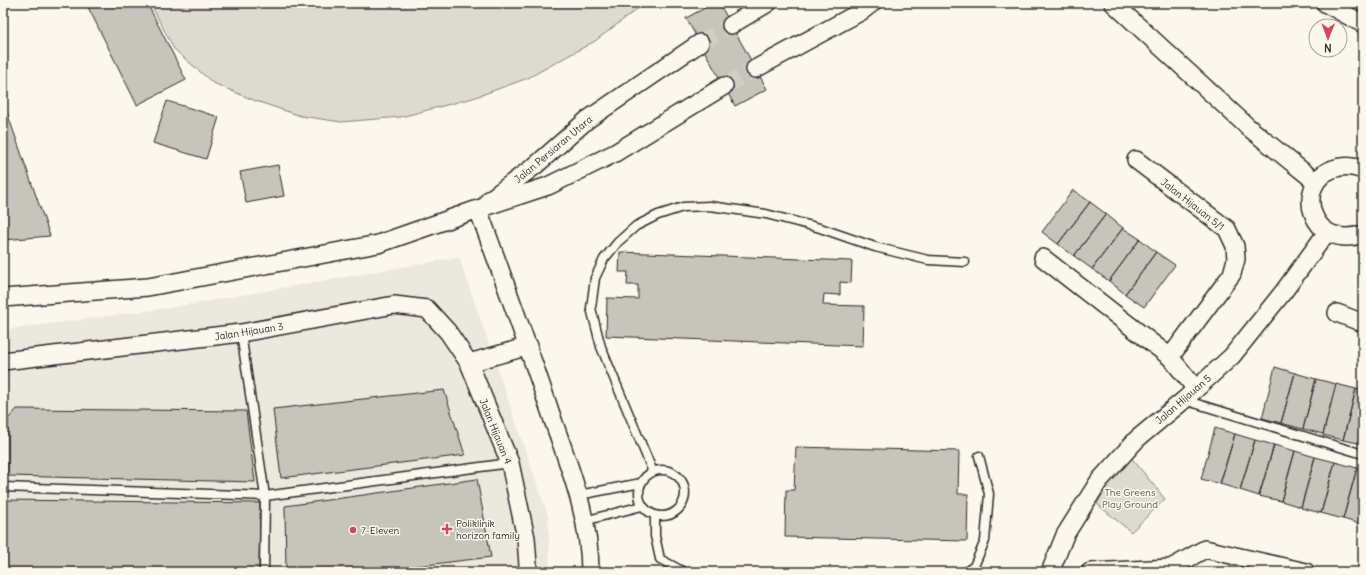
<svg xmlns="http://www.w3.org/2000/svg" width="1366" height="575" viewBox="0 0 1366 575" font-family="Delius,sans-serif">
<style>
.built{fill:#ebe8de}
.green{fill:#dddad0;stroke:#84827e}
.building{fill:#c7c4bc;stroke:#2b2b2b}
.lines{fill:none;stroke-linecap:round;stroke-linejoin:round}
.street-tunnel{stroke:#d1cec5;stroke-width:17;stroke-dasharray:17 8;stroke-linecap:butt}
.lane-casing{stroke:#2b2b2b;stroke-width:11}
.street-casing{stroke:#2b2b2b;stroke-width:20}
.lane{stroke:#fbf7ec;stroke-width:8}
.street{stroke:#fbf7ec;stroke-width:17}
.poi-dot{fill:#d1495b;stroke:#fbf7ec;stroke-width:1.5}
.labels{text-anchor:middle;stroke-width:3;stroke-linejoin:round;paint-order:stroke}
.street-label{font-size:10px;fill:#2b2b2b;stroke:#fbf7ec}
.park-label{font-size:10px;fill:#585754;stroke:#fbf7ec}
.poi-label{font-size:10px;fill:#2b2b2b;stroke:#fbf7ec;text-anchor:start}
</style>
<rect width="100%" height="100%" fill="#fbf7ec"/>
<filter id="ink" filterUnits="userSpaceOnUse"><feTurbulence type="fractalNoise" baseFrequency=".025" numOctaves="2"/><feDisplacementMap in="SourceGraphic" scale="8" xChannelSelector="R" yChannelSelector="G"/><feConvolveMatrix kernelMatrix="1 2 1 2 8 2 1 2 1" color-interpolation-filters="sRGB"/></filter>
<g filter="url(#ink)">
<path class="built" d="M459,257L548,516L550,572H3V330L168,308Z"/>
<path class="green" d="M150,3H645L595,41L528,78L473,98L401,117L341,122L301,116L256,101L213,83L174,49Z
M1126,451L1165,499L1131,532L1097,504Z"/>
<path class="building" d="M86,3H147L186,80L137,105Z
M714,3H719L767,89L735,106L686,18Z
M3,101L50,236L3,240Z
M167,101L219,117L206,159L153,143Z
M278,165L284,196L246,203L240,172Z
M1073,190L1090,202L1058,244L1042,232Z
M1090,202L1106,214L1074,256L1058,244Z
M1106,214L1123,228L1092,269L1074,256Z
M1123,228L1140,239L1109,281L1092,269Z
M1140,239L1156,252L1125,294L1109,281Z
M620,252L852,261L851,283L840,282V295L824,294L823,305L864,306L863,346L606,336L607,298L638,299V285H627L628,272H619Z
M1156,252L1175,265L1144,307L1125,294Z
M1275,367L1295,373L1281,423L1262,418Z
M1295,373L1316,379L1303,429L1281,423Z
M1316,379L1336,384L1323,434L1303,429Z
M1336,384L1356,389L1343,440L1323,435Z
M1356,389L1363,391V444L1343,440Z
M444,390L465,455L281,478L273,409Z
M17,409L246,411L255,482L8,476V419Z
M1215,428L1235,434L1220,484L1201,479Z
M1235,434L1255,440L1240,490L1220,484Z
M1255,440L1274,445L1259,496L1240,490Z
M1274,445L1295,451L1281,501L1259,496Z
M796,447L959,451L958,494H968L967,541L785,537L786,490H794Z
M1295,451L1315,457L1301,507L1281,501Z
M1315,457L1335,462L1321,513L1301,508Z
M1335,462L1357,468L1343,519L1321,513Z
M1357,468L1363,470V525L1343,519Z
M477,479L491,557L368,572H286L285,506Z
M3,500L260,503L259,572H3Z"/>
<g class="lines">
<path class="street-tunnel" d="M700,43L731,25
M724,86L755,69"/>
<defs>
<path id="lane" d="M241,333L265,496L264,572
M1184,400L1363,454
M639 493a23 23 0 1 1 46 0a23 23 0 1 1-46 0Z
M653,472L601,347L591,308L595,278L604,259L618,242L636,226L658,215L683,207L710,206L766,214L820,228L875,247L928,260L965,262
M3,487L265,496L510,463
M579,495L641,483
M655,515V536L660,559L684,572
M584,521L642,506
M966,572L974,566L985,541L989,494L979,456"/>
<path id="street" d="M1113,3L1248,127L1316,182
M1325,3L1363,24
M731,25L768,3
M755,69L862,11L872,3
M1136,160L1227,229L1235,246L1236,259L1232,274L1170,357
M1363,170C1353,166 1343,165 1333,169C1293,183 1310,252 1363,234
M489,200L536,165L587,120L700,43
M478,209C504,280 530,351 554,423C571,471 590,520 590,572
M1043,258L1170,357L1196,389
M3,298L148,287L378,244L478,209L548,186L615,153L724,86
M1337,313L1363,323
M3,361L241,333L394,305L427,309L448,332L469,363L510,463L526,538L528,565L527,572
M469,363L529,346
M1050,572L1065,535L1099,481L1137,439L1184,400L1232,356L1284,291L1327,232
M1090,572L1171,568L1205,549L1306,572"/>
</defs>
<use href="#lane" class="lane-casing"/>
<use href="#street" class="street-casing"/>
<use href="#lane" class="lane"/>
<use href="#street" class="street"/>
</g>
</g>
<g class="poi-dot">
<path d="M445 523h4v4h4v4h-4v4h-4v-4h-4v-4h4z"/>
<circle cx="353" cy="530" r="4"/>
</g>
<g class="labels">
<g class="street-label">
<text transform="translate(553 149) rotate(-40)" y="4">Jalan Persiaran Utara</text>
<text transform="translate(1193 204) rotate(38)" y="4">Jalan Hijauan 5/1</text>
<text transform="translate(249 331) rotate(-9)" y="4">Jalan Hijauan 3</text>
<text transform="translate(1183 399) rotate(-41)" y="4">Jalan Hijauan 5</text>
<text transform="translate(496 431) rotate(68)" y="4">Jalan Hijauan 4</text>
</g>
<g class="park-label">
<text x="1130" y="496">The Greens<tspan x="1130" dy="12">Play Ground</tspan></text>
</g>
<g class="poi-label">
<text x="456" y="527">Poliklinik<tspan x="456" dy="12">horizon family</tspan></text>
<text x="361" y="534">7-Eleven</text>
</g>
</g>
<rect width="1366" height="575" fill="none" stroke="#fbf7ec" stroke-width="16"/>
<rect x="8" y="8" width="1350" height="559" fill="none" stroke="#2b2b2b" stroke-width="1.5" filter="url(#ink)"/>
<g transform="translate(1328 38) rotate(181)"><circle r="19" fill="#fbf7ec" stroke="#a8a59f"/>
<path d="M0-3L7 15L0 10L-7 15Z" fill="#d1495b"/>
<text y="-6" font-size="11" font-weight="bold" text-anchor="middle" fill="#2b2b2b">N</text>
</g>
</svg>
